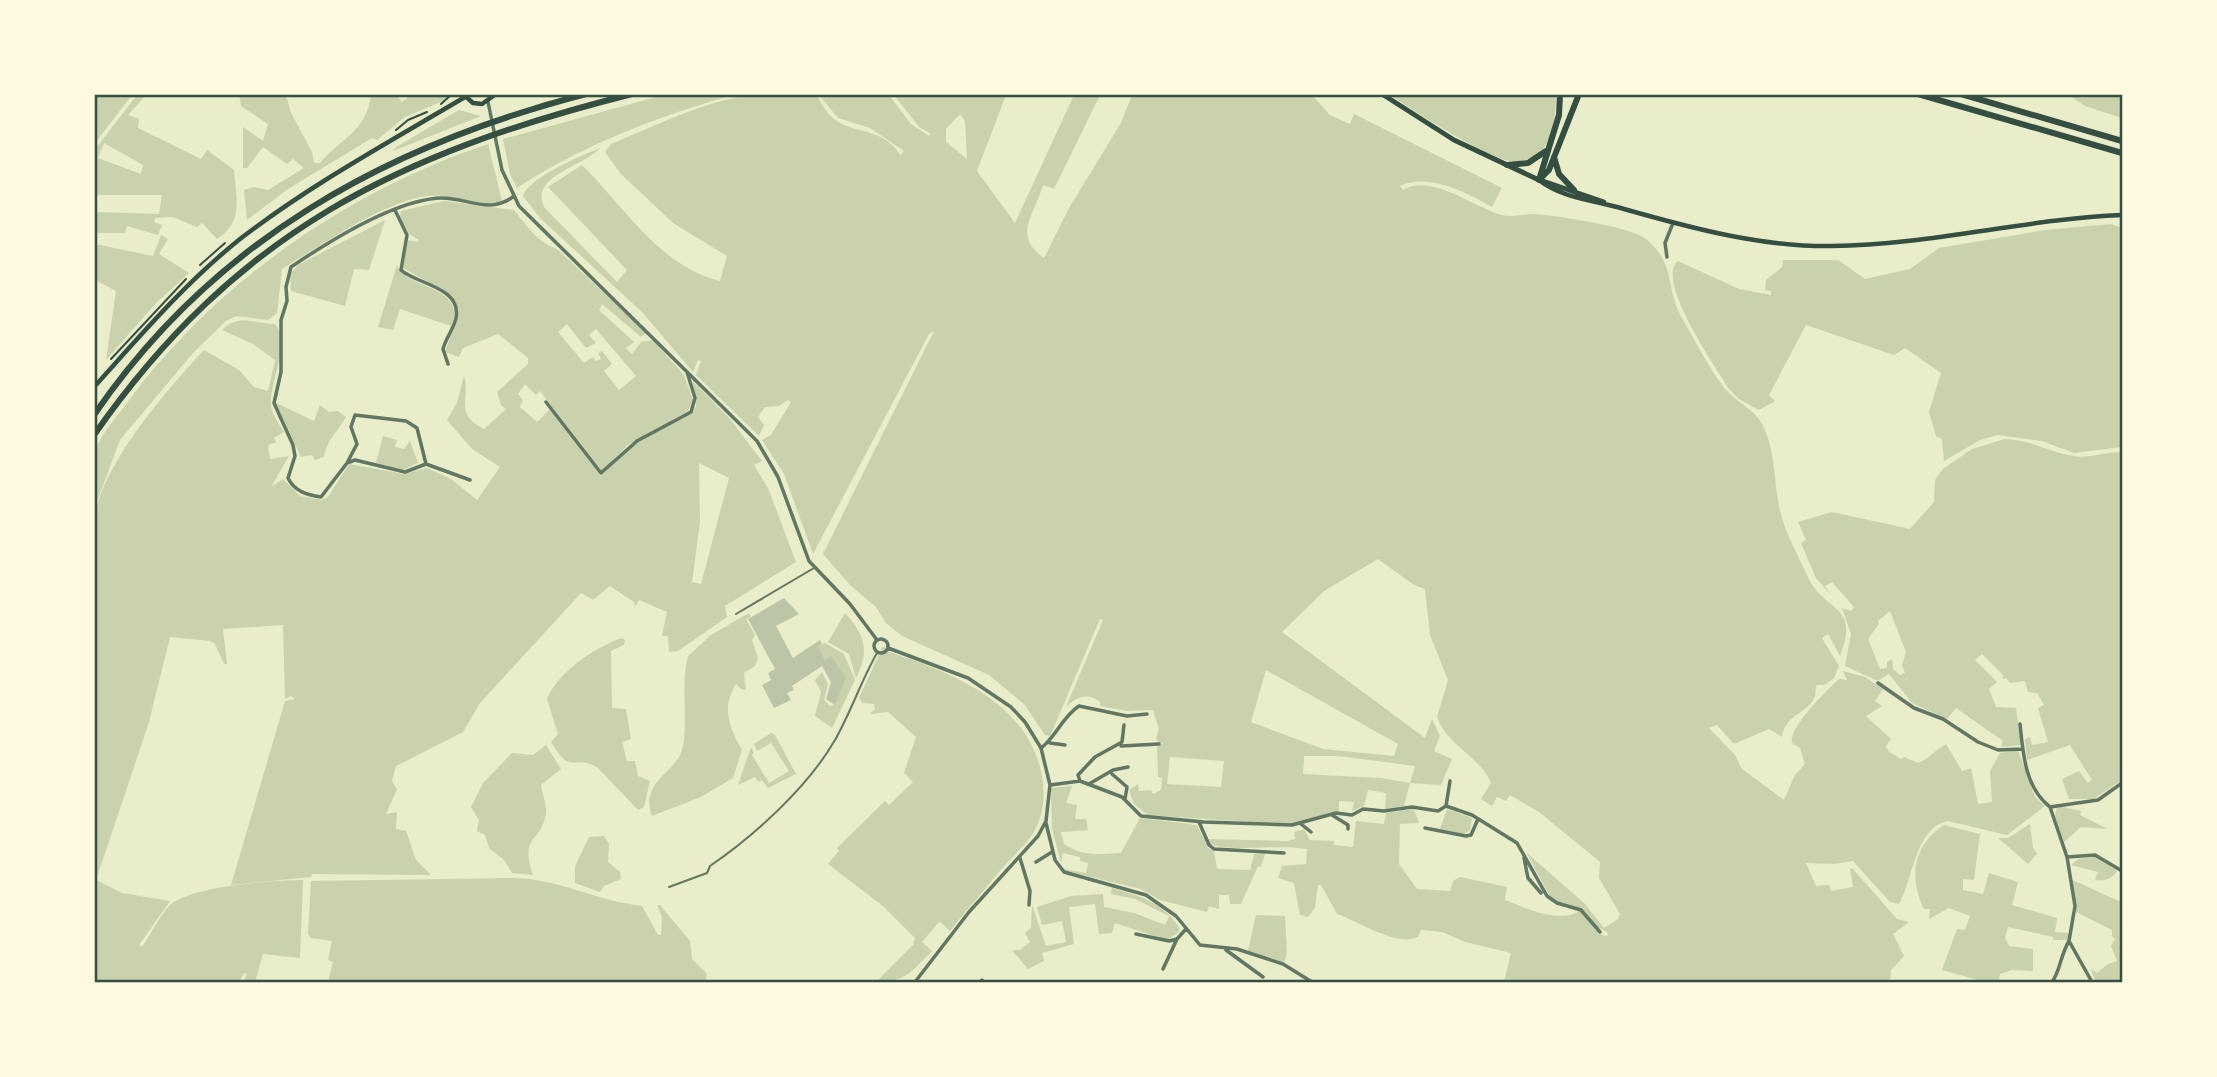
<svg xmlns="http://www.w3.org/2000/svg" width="2217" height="1077" viewBox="0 0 2217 1077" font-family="Poppins,sans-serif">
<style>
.green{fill:#cad2ad;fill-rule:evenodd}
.building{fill:#bcc5a7}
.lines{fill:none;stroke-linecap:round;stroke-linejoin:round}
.path{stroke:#344e41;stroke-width:2}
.service{stroke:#617663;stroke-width:2}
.minor{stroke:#617663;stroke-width:3.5}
.secondary{stroke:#344e41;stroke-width:4.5}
.primary{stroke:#344e41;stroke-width:5}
.motorway{stroke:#344e41;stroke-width:6}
.neatline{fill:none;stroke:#344e41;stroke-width:2.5}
</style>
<rect width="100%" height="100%" fill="#e9edc9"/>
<path class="green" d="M95,94L132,95L95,143L94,95Z
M667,94L734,95C658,116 583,145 517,188L510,174L503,139Z
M816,94C822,104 827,115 837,121C858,134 885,129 900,155L904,151L870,128L838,118L819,95H889L911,124L929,136L930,133L919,127L894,95H1006L977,171L1015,223L1074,95H1100L1054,189L1043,185C1034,216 1012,235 1044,258L1069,208L1121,123L1132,95H1312L1330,115L1350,124L1354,114L1502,188L1492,207C1468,193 1428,172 1400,186L1403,190C1430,173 1474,207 1501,215C1512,218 1522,214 1533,214C1554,215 1632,227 1646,239C1676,263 1665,288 1682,318C1695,340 1707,365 1723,386C1734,402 1755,408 1763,426C1777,454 1773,485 1781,514C1786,535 1799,557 1808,577C1824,613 1861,603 1840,656L1828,634L1822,638L1839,666L1834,678L1824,685H1817C1815,688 1816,692 1815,696C1810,712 1785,714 1782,737L1769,729L1734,744L1717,725L1709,728L1735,755L1742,769L1784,800L1795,775L1805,764L1800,748L1792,743C1788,728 1827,690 1839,679L1847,680L1843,671L1865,677L1883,689L1875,701L1882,706L1866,716L1891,739L1886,746L1888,751L1901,759L1904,757L1918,763C1929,759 1935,750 1946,744L1962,771L1971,768L1978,804L1992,802L1990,771L2000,753L2018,750L2035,797L2045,806L2007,835L1948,821C1915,827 1913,881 1899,904L1890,902L1853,861L1833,864L1806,863L1816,886L1829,885L1831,891L1853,887L1850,868L1853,869L1897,919L1909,922L1893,934L1904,956L1891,970L1890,982H1504L1511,953L1465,942L1442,932L1421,930L1418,937C1396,947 1358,921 1337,914L1321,885H1318L1315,908L1308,917L1300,915L1294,883L1278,878L1282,866L1306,864L1307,849C1275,844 1243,852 1212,845L1207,839L1288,841L1295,839L1294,832L1304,829L1310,840L1334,841V845L1353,847L1356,821L1384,824L1386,813L1414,809L1419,823L1400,824L1399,864L1417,889L1450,891L1453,881L1460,877L1507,887L1505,900C1528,909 1558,924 1580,911L1599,934L1607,936L1608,933L1595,925L1585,911L1557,902L1549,895L1526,852L1585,904L1604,928L1618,919L1620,914L1599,878L1600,862L1539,812L1510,795L1506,801L1497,797L1492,806L1481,799L1491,783C1480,756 1448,747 1437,717L1448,680L1430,635L1425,589L1414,585L1378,559L1324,591L1282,632L1425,738L1432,719L1440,736L1434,751L1452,759L1441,785L1410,783L1404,806L1385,809L1386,793L1368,790L1364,806L1352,811L1354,802L1339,801V811L1302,822L1280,824L1148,815L1134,804L1129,790L1138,784L1139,791L1151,790L1153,794L1161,790L1162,778L1158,777L1157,747L1163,743H1158L1156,739L1159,729L1153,710L1127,711L1100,706V702C1088,692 1076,697 1066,707L1103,620L1100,619L1050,736L1045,735L1024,704L989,675L902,636L886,623L876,607L851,586L823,554L934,331L929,334L813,554L784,474L762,440L771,435L791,402L788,400L779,406L765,407L758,417L764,425L759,436L696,375L701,361L698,360L693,372L642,312L541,219L523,196C529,177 581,156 600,148C586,166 529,175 544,207L617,282L627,270L548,187L582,165C623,205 660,267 720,281L727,256L673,223L621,174L605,152L611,144C655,126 702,102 750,95C771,92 795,95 816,94ZM960,114L965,121L967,159L946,142V129ZM1266,670L1398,744L1394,756L1323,749L1251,722ZM1339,756L1415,766L1410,783L1381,778L1303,774L1304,756ZM1170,757L1224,761L1221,787L1167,784Z
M137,95H146L128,115L139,119L138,128L201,159L207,150L234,170C236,198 244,222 217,239L202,223L197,227L173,217L155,218L154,222L162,225L158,235L127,226L125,233H95V212L159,214L162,195H95L96,148ZM104,143L143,165L141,174L98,158Z
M239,95H286L291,113L312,152L314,163H320C341,138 367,131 371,95H397L402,102L408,97L406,95H449L443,101L405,117L377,140L372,138L288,189L247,220L244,190L254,187L268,190L304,168L293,159L287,164L263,147L247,168H243V127L263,141L268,124L241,106Z
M1391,95H1556C1556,113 1553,144 1537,155C1530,160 1518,162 1510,161C1488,158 1411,110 1391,95Z
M2069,95H2122V118L2085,106Z
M459,110L481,116L393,151L396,147Z
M488,144L502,201C478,208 452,193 427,196C383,202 321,245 282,269L277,313L268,320L236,316L226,321L193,353L120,440L95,507C95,490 91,470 95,454C98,436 119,415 129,400C217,282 348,191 488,144Z
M444,201L514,210C527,226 537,242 557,249L647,333L641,337L602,304L599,310L634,342L626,348L632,354L641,342L653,340L684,375L693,400L688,411L628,445L602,471L540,391L536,395L525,384L518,394L523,400L520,407L537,422L550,409L601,476L632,446L691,413L696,406L693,381L730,419L762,461L754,465L768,488L796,562L725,606L727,617L678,651L669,652L668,636H662L667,612L639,600L635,607L634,602L610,586L593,600L581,593L480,703L463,732L396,766L392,781L397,789L386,814L397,812L396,829L406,831L416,860L431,875L312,874L311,877L231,885L285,701L295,699L291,696L285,699L283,625L223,629L227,664H224L215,644L210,641L170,637L149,722L96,880L122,893L170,901L139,945L142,947C151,934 159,917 169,906C188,886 276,880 303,880L300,958L263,954L255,982H243L247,974L244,973L239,982H95L94,575C100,555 92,538 95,517C101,466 168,388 204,350L239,370L254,387L268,391L275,360L253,344L222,330C240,313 253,324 275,324C292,344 268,384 271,407C273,416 279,424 284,432L274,438L276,442L268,445L270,459L289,456L271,487L283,479L300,496L322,500L328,497L349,464L404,474L427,468L451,479L477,500L500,467L472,449L447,420L457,403L464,376C471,397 453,414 484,429L506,409L501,405L497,392L528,364V358L498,334L463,348L459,357L445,352L453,329L456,305L441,289L403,268L408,240L417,242L419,240L409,234L400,217L401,211ZM567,324L586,348L596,343L589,335L596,329L636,376L619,390L604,371L612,364L602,351L598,353L601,359L596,361L593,357L584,363L558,332ZM699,463L729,478L701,584L692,582L700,522Z
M385,220L369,270L354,269L345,306L291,291L290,274L298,265Z
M2111,224L2122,228V447L2074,453L2042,441L1998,435L1980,440L1944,461L1942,439L1936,436L1929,412L1941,373L1905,348L1894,355L1806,325L1769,395L1775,401L1759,410L1739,399L1729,389C1717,369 1654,279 1678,261L1739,289L1771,295V291L1765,290L1766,280L1782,267L1783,260H1838L1865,279L1910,269L1939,248L2046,230Z
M161,235L168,239L159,254L189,273L156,303L106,360L116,291L95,280V244L153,256Z
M397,265C405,289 469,286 451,326L400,309L393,330L378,327Z
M276,403L314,421L320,405L329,412L338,411L346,417C336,434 328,438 324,457L315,460L312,455L301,457Z
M383,436L397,440L395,447L404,449L410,441L418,463L403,470L376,463Z
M2005,439C2033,440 2049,453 2074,456C2089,459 2106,451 2122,452V780L2093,799H2069L2062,779L2079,771L2088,783L2092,780L2070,745L2027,760L2025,739L2030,737L2032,745L2048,742L2038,708L2044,705L2037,693L2028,692L2025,681L2010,683L2006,678L2002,679L2004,676L1982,654L1975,660L1997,682L1989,689L1996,707L2016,708L2021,745L2001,747L2003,741L1956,708L1947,719L1912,703L1889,674L1878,681L1845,666L1851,634L1842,608L1851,611L1854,607L1832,582L1825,586L1830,594L1816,578L1801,543L1806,540L1798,522L1832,512L1910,529L1934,502L1935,480L1943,469L1972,449ZM1890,611L1906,652L1902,665L1905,673L1900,675L1893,669L1892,659L1887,662V668L1880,669L1868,639L1879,624L1878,621Z
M749,613L751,617L746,619L755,635L752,640L758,658L755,666L744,673L746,690L741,689L736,684C721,708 729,726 742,750L733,778L701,797L652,816C639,782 675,774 682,750C689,724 680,686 688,656L711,635Z
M845,613C865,635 870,651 856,678L849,654L828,642Z
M622,638L625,640L624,645L611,651L612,708L626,709L631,739L622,742L627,761H635L638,776L650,781L644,807L638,810L598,768C573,753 572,777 551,742L558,734L547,699C558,672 595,647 622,638Z
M825,643L844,654L855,680L832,728L815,716L821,692L815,680L822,672L828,684L824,700L830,706L835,704L831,657L825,660L818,646Z
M883,646L889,652C953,673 1028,702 1042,776C1045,794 1044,812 1036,828C1029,842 1016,853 1005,865C987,887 968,908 950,931L940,922L938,923L922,942L932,951C912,971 906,982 876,982L913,945L915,938L883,906L828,864L839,851L837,848L885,801L889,805L913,782L904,773L916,737L888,712L870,714L875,709L874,704L863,703L859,698Z
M771,733L775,735L796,774L768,788L762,780L758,782L755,777L738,785L751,747L754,753L752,755L769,783L789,771L771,743L757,751L754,744Z
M546,745L561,769L541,785C542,794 547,804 546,813C542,843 519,834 533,875L512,873L504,860L489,848L485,835L477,831L479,820L471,807L483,783L512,753L533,755Z
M1072,786L1066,803L1077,805L1075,819H1086L1088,830L1061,832L1064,844C1082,857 1100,854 1121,853L1140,818L1197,825L1208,848L1214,851L1217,869L1250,870L1254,854L1265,853L1261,867L1258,866L1241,904H1230L1229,895H1219V909L1209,906L1207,912L1160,900L1141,889L1066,871L1064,869L1086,873L1088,863L1080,861V857L1063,853L1061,863L1052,829L1051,788Z
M2057,806L2081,811L2080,815L2108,829L2081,827L2064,842L2055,816Z
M1447,809L1472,818L1470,830L1464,834L1440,829Z
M2030,824L2033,848L2037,854L2028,864L1998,838H2008Z
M1944,825L1980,834L1974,880L1963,879V890L1983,894L1989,873L2018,882L2012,905L2057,918L2055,932L2069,933V940H2053V937L2008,927L2005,938L2009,946L2033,949V971L2012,970L2000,974L1999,979L2003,982H1985L1942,970L1957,929L1965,930L1970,916L1949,908L1929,919L1930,909H1924C1909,878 1912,846 1944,825Z
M604,836L609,844L608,862L620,872L621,879L604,886L600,892L575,883V866L589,837Z
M2095,857L2117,871C2111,880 2105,881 2095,880L2098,872L2071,865L2078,859Z
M512,878C558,878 596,901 642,906L658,935H661L662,917L657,905H660L690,941L692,959L707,974L705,982H328L333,962L328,960L332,941L311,938L308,934L311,881Z
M2072,880C2090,887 2105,896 2122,902V982H2095L2091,969L2097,973L2108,964L2117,961L2111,946L2115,939L2112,936V930L2076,912Z
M1112,888C1140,896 1162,902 1179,927V932L1167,940L1115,923L1112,933L1099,934L1095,904L1069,907L1074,944L1042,953L1044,961L1028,969L1012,950H1020L1030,942L1025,933L1031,928L1032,905L1046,946L1066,942L1062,921L1042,925L1037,907L1071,896L1103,894L1104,907L1134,913L1165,925L1169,916L1135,899L1111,894Z
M1256,915L1285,916L1287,954L1284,962L1248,951Z"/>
<path class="building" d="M784,598L799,614L776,626L793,658L820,640L822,644L818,646L825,660L831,656L846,678L835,705L826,699L831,682L822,666L792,686L794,690L787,693L791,700L774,708L762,685L771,680L768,673L775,669L748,619Z"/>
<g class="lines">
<path class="path" d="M441,104L452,94
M396,130L408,120L427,112
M200,265L225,243
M111,359L186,279"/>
<path class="service" d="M736,614L814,568
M669,887L707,873L710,866C754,836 808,787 835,740C851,712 861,681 877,653"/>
<path class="minor" d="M488,102L502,170L519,206L757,441L778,477L809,561L850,604L877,640
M395,210L407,235L401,270C416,284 462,287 456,318C454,328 446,338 443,349L448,364
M1667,257L1665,243L1673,223
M546,402L601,473L637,441L691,412L695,398L687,372
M347,463L357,444L351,427L355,415L406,421L417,428L426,464L405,472L355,460L347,463L321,497C307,495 294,491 288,478L295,456L293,445L274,403L281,372V320L287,301L286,287L291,267C328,242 396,199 442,198C468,198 491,215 514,196
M426,464L470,480
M874 646a7 7 0 1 1 14 0a7 7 0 1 1-14 0Z
M888,648L968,678L1011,707L1025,722L1041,748L1050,785L1046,821L1038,836L969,912L915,982
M1878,683L1914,708L1943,719L1978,742L1998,750L2023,749
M2020,724C2023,753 2025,788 2050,807L2098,800L2122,783
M1050,743L1065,745
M1121,746L1159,744
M1041,748C1056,737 1062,717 1079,706L1127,716L1147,714
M1112,774L1127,787L1125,799
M1080,781L1078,775L1095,757L1122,742L1124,725
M1089,784L1113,770L1128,767
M1050,785L1080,781L1122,797L1141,816L1204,822L1292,825L1336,813L1352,815L1363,809L1384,811L1412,807L1438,811L1446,806L1472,815L1517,843L1547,896L1557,903L1581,910L1600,932
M1446,806L1450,781
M2050,807L2067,857L2075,906L2069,941L2092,982
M1332,815L1348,825V829
M1199,822L1209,845L1214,849L1284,853
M1046,823L1055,860L1064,872L1146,895L1176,916L1200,945L1237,949L1283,964L1312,982
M1301,824L1311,832
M1425,828L1466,836L1471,835L1478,819
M2067,857L2095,855L2122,871
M1020,858L1030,891L1029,905
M1524,858L1528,878L1541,893
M1036,862L1052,852
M1136,934L1169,941L1177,939
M1226,950L1263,977
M1163,969L1177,939L1186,929
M980,982L982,980
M2052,982C2060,972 2060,956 2069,941"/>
<path class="secondary" d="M464,95L473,103L482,104L496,94
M1539,180C1563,199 1595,200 1624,209C1691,228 1761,247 1832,246C1930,245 2025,219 2122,215
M1540,180L1604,202
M94,387C141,335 185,283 240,239C310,185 389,142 465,97"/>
<path class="primary" d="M1382,94L1454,140L1539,180"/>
<path class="motorway" d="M1918,94L2122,153
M1961,94L2122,141
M1554,157L1559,174L1574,190
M1507,165L1528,163L1546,151
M1539,180L1549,170L1579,94
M1539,180L1559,115L1560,94
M94,415C213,241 385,146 586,94
M94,435C236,232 398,153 632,94"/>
</g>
<rect width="2217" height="1077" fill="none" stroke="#fefae0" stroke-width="192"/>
<rect x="96" y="96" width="2025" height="885" class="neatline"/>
</svg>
